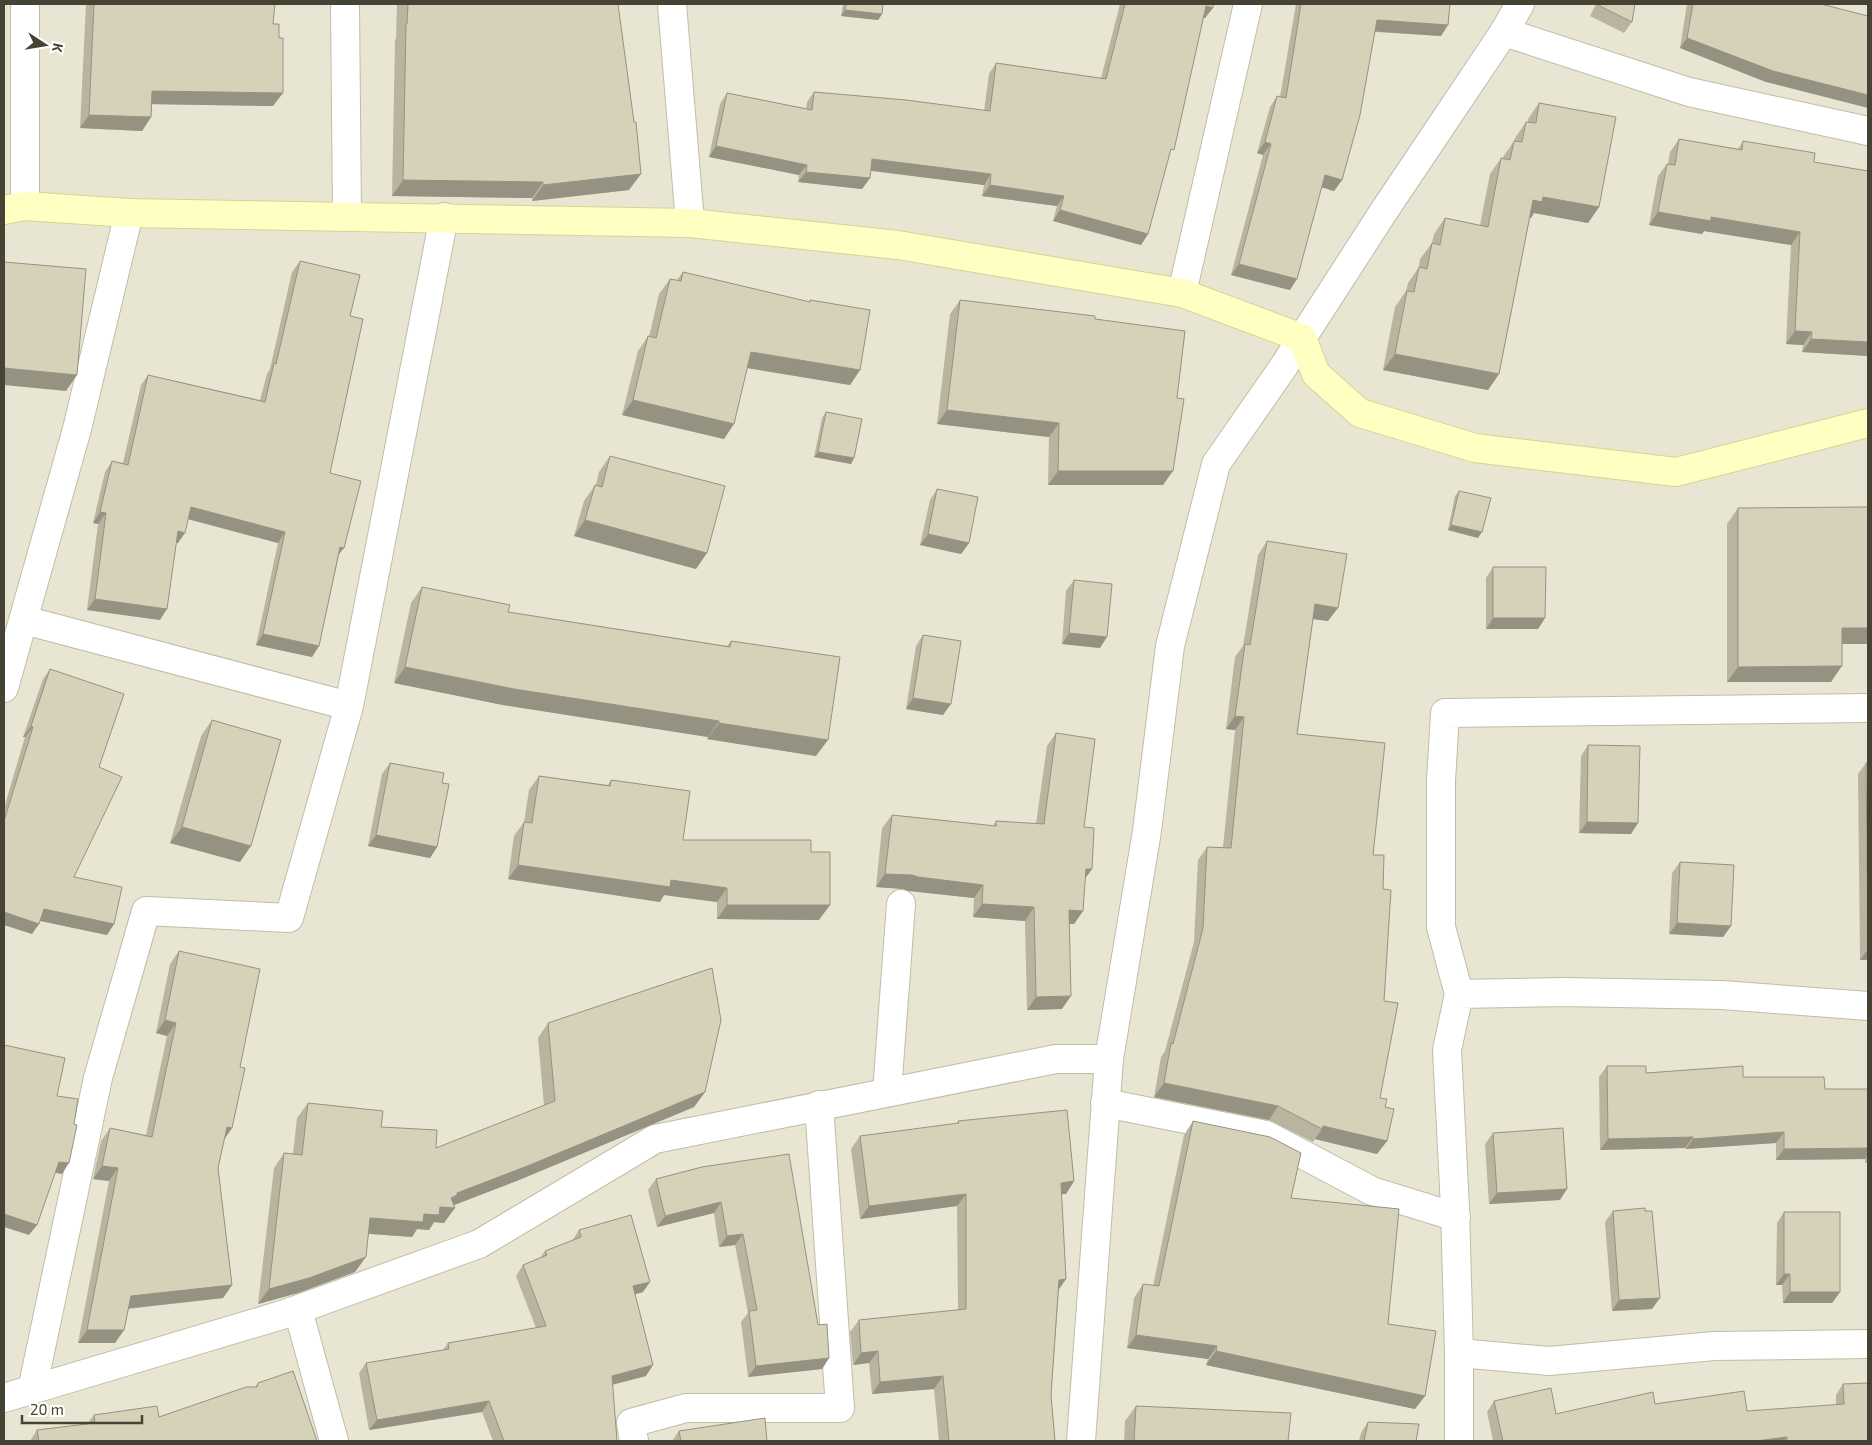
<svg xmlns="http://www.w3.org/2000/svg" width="1872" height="1445" viewBox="0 0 1872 1445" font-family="'Exo 2',sans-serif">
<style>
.residential{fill:#e8e6d2}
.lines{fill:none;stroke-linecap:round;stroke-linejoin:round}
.minor-casing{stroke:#c0bda6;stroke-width:30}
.tertiary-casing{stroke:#c0bda6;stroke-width:30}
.secondary-casing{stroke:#d7d490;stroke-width:30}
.minor{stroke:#fff;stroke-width:28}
.tertiary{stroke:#fff;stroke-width:28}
.secondary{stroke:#fffec3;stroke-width:28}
.wall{fill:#b8b49f}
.shaded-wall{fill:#969282}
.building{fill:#d6d1b9;stroke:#969282}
</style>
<rect width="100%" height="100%" fill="#f4f3e4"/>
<path class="residential" d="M4,4H1868V1441H4Z"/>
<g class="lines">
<defs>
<path id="minor" d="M25,4V206
M345,4L347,217
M672,4L690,223
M1504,32L1689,92L1868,131
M1182,293L1248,4
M24,620L349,706
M4,688L77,429L129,213
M1459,994L1564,992L1722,995L1868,1006
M887,1092L901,904
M1105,1103L1266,1135L1372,1191L1456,1217
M298,1310L334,1441
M1459,1353L1549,1361L1714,1346L1868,1344
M32,1390L98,1078L146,911L289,918L349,706L444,217
M634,1441L631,1423L686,1408H840L819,1105
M1081,1441L1109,1059
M1459,1441V1353L1455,1208L1447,1050L1459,994L1441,927V781L1445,713L1868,708"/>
<path id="tertiary" d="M4,1398L285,1314L479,1244L655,1139L1056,1059H1109L1147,831L1170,646L1216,464L1284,366L1382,214L1504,32L1520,4"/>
<path id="secondary" d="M4,210L25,206L129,213L690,223L898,245L1182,293L1302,338L1316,374L1360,413L1475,448L1676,472L1868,423"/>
</defs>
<use href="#minor" class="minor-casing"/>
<use href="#tertiary" class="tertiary-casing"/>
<use href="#secondary" class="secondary-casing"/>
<use href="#minor" class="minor"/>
<use href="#tertiary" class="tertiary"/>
<use href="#secondary" class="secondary"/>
</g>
<path class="wall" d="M86,4H275L273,24V106L152,104L151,117L142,131L80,128Z
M397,4H618L629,190L532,201V198L392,196L395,40L396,38Z
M843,4H883L882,14L878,20L841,16Z
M1120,4H1213L1205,18H1203L1169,156L1148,234L1141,245L1053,221L1057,206L982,196L984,185L870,170V178L862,189L798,182L799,175L709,157L720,104L727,93L806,109L807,102L814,92L984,111L989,74L996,63L1101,78Z
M1296,4H1450L1448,25L1441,36L1375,32L1342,180L1334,191L1322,187L1290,290L1231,275L1263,155L1257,153L1270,107L1277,96L1280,97Z
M1596,4H1635L1632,22L1624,33L1590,16Z
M1687,4H1821L1766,82L1680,48Z
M1539,103L1599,207L1588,223L1534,213L1531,218L1530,217L1499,374L1488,390L1383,370L1395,307L1406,291L1408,283L1419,267L1420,259L1432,243L1434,234L1445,218L1480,225L1490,174L1501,158H1503V157L1514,141L1515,138L1526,122H1528V119Z
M1679,139L1738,149L1743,141L1814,162L1868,356L1802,352L1803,345L1786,344L1791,245L1704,231L1702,234L1649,225L1658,176L1667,164H1668L1670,152Z
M300,261L350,316L330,473L339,555L319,646L312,657L256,645L278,543L188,519L178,543H176L160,620L87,610L98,524L93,523L105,472L112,461L123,463L141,385L148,375L260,400L267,374L270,369L292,272Z
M683,272L809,302L810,300L860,370L850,385L747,368L724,439L622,415L638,351L648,336L649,337L659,294L670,279L677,280Z
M960,300L1095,319L1163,485H1048L1049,437L937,424L950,314Z
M826,412L854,458L851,464L814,457L822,418Z
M610,456L696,569L574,536L584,501L595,485H596L599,472Z
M937,489L969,543L961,554L920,545L930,500Z
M1459,491L1478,538L1448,530L1455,496Z
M1738,508L1868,644H1842L1831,682H1727V524Z
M1267,541L1328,621L1313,619L1297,734L1373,855L1383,889L1384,1001L1380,1098L1385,1107L1387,1141L1377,1154L1315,1139L1313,1142L1269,1120L1154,1097L1161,1057L1165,1051L1194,942L1198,860L1207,847H1223L1235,730L1226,729L1235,657L1243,646L1258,555Z
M1493,567L1545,618L1538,629H1486V578Z
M1074,580L1100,648L1062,644L1066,591Z
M422,587L508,612L727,646L731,641L816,756L707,739L708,737L503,705L394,683L411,603Z
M923,635L943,715L906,709L916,646Z
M50,669L99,767L74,877L114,924L107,935L40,921L32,934L4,925V808L25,737H23L43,679Z
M212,720L240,862L170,843L201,736Z
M1056,733L1084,827L1092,869L1085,879L1083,911L1074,924H1069L1062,1009L1027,1010L1025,921L973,917L974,898L909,891L903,889L876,887L882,828L892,815L993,826L996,821L1036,824L1047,746Z
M1588,745L1631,834L1579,833L1581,756Z
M390,763L442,783L437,847L430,858L368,846L382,774Z
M1866,763L1868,960H1860L1858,774Z
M539,776L608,785L611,780L683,840L811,852L819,920L717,919V902L664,895L660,902L508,879L514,836L524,822L529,790Z
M1680,862L1731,926L1723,937L1669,934L1672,873Z
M179,951L240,1067L232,1128L224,1139L218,1168L232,1285L223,1298L128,1309L124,1330L115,1343H78L109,1181L93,1179L101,1141L110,1128L146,1135L167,1036L156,1033L170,964Z
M548,1023L705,1092L694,1107L519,1180L454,1205L444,1223L434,1222L429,1230L417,1229L412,1237L369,1234L355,1272L298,1293L258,1304L274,1168L284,1153L293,1154L297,1118L308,1103L381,1127L436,1148L544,1106L538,1038Z
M1607,1066L1646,1073L1743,1077L1825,1089H1868V1163H1865V1159L1776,1160V1143L1686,1149L1685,1148L1600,1150L1599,1077Z
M958,1121L1074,1181L1066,1194H1061L1066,1279L1059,1289L1051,1395L1055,1441H939L934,1389L872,1394L869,1363L853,1365L850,1332L859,1320L958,1310L957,1206L860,1219L851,1149L860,1136L957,1124Z
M1193,1121L1291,1198L1388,1324L1425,1396L1415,1409L1206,1365L1208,1359L1127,1348L1134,1298L1143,1284L1153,1286L1184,1135Z
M1493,1133L1560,1200L1489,1204L1485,1144Z
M702,1167L818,1325L829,1358L822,1369L748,1377L741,1322L748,1313L735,1245L719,1247L714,1213L657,1227L648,1190L656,1179Z
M1613,1211L1652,1309L1612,1311L1605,1222Z
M1784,1212L1840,1292L1832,1303H1783L1782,1285H1776L1777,1223Z
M579,1230L643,1292L635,1294L646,1376L612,1384L617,1441H493L482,1412L369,1430L359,1373L366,1363L443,1350L448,1343L536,1328L516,1276L523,1265L540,1258L545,1251L572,1241Z
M258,1383L317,1441H30L37,1430L87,1424L94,1415L159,1417L255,1387Z
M1843,1384L1868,1441H1493L1487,1412L1494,1401L1556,1414L1655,1404L1747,1411L1836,1405V1395Z
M1136,1406L1288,1441H1124L1125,1421Z
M1368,1422L1416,1441H1359L1361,1433Z
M679,1431L767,1441H672Z"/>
<path class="shaded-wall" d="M1206,6L1213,8L1205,18L1198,17Z
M845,10L882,14L878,20L841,16Z
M1377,20L1448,25L1441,36L1369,31Z
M1687,38L1868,95V108L1766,82L1680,48Z
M152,91L283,93L273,106L143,104Z
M89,115L151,117L142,131L80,128Z
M1265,142L1271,144L1263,155L1257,153Z
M716,146L807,165L799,175L709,157Z
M872,159L991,174L984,185L864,170Z
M806,172L870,178L862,189L798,182Z
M641,174L629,190L532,201L543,185Z
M1325,175L1342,180L1334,191L1317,186Z
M403,180L543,182L532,198L392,196Z
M990,185L1064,196L1057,206L982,196Z
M1543,197L1599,207L1588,223L1534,213L1531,218L1522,216L1533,200Z
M1060,210L1148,234L1141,245L1053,221Z
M1658,212L1711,217L1800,232L1791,245L1704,231L1702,234L1649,225Z
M1239,264L1297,279L1290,290L1231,275Z
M1795,331L1812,332L1803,345L1786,344Z
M1811,339L1868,342V356L1802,352Z
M751,352L860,370L850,385L741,367Z
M1395,354L1499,374L1488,390L1383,370Z
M4,368L77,375L66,391L4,385Z
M633,400L734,424L724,439L622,415Z
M947,410L1059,423L1049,437L937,424Z
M818,452L854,458L851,464L814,457Z
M1058,471H1173L1163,485H1048Z
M191,507L285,532L278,543L184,518Z
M100,512L106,513L98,524L93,523Z
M585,520L707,553L696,569L574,536Z
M1451,525L1482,532L1478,538L1448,530Z
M178,531L185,533L178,543L170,542Z
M928,534L969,543L961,554L920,545Z
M340,547L344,548L336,558Z
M95,599L167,609L160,620L87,610Z
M1315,604L1338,608L1328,621L1305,618Z
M1493,618H1545L1538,629H1486Z
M1842,628H1868V644H1831Z
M1069,633L1107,637L1100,648L1062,644Z
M263,634L319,646L312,657L256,645Z
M1842,666L1831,682H1727L1738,667Z
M405,667L719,721L708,737L503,705L394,683Z
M913,698L951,704L943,715L906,709Z
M1235,716L1244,717L1235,730L1226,729Z
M719,723L828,740L816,756L707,739Z
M31,726L33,727L25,737H23Z
M1587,822L1638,823L1631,834L1579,833Z
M182,827L251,846L240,862L170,843Z
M376,835L437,847L430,858L368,846Z
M518,865L671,880L727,888L717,902L664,895L660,902L508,879Z
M1086,869H1092L1082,882Z
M885,874L912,875L983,885L974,898L909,891L903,889L876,887Z
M982,904L1034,907L1025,921L973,917Z
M727,905H830L819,920L717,919Z
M44,909L114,924L107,935L36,920Z
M1069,910L1083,911L1074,924L1060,923Z
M4,912L39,924L32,934L4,925Z
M1677,923L1731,926L1723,937L1669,934Z
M1868,949V960H1860Z
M1071,996L1062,1009L1027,1010L1036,997Z
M165,1020L176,1023L167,1036L156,1033Z
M1164,1083L1278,1106L1269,1120L1154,1097Z
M705,1092L694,1107L519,1180L449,1207L455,1208L444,1223L434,1222L429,1230L417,1229L412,1237L360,1233L370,1218L424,1214L440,1207L457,1193Z
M1323,1126L1387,1141L1377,1154L1315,1139L1322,1129Z
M227,1127L232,1128L223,1141Z
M1784,1132L1776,1143L1686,1149L1693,1139Z
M1693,1137L1685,1148L1600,1150L1608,1139Z
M1868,1148V1155L1865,1159L1776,1160L1784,1149Z
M59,1162L69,1163L62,1174L51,1172Z
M102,1166L118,1168L109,1181L93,1179Z
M1074,1181L1066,1194L1052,1195L1061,1183Z
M1567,1189L1560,1200L1489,1204L1497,1193Z
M966,1194L957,1206L860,1219L869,1206Z
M721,1202L714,1213L657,1227L665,1216Z
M4,1214L37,1225L29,1235L4,1227Z
M743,1234L735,1245L719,1247L727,1236Z
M366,1257L355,1272L298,1293L258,1304L269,1289Z
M1784,1274H1790L1782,1285H1776Z
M1066,1279L1057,1292L1059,1280Z
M650,1282L643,1292L626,1297L633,1286Z
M232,1285L223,1298L122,1309L131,1296Z
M1790,1292H1840L1832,1303H1783Z
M1660,1298L1652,1309L1612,1311L1619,1300Z
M87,1330H124L115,1343H78Z
M1136,1335L1217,1346L1208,1359L1127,1348Z
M878,1351L869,1363L853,1365L861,1353Z
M1216,1351L1425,1396L1415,1409L1206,1365Z
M829,1358L822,1369L748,1377L756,1366Z
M653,1365L646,1376L604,1387L612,1376Z
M943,1376L934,1389L872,1394L880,1382Z
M489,1401L482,1412L369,1430L377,1420Z
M1787,1437L1784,1441H1756Z"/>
<path class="building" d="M94,4H275L273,24H279V38H283V93L152,91L151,117L89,115Z
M408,4H618L634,122H636L641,174L543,185V182L403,180L406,24H407Z
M846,4H883L882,14L845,10Z
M1125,4H1213V8L1206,6L1174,150L1171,149L1148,234L1060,210L1064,196L990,185L991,174L872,159L870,178L806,172L807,165L716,146L727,93L812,110L814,92L906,100L990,111L996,63L1106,79Z
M1301,4H1450L1448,25L1377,20L1360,115L1342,180L1325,175L1297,279L1239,264L1271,144L1265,142L1277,96L1286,98Z
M1598,4H1635L1632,22L1598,5Z
M1693,4H1821L1868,16V95L1773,71L1687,38Z
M1539,103L1616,117L1599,207L1543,197L1542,202L1533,200L1499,374L1395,354L1407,291L1414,292L1419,267L1427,269L1432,243L1440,245L1445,218L1488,227L1501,158L1510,160L1514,141L1522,142L1526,122L1536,123Z
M1679,139L1742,150L1743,141L1815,153L1814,162L1868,171V342L1811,339L1812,332L1795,331L1800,232L1711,217V221L1658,212L1667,164L1675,165Z
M300,261L360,275L350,316L363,319L330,473L361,481L344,548L340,547L319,646L263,634L285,532L191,507L185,533L178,531L167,609L95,599L106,513L100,512L112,461L128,465L148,375L265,402L274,363L276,364Z
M4,262L86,269L77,375L4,368Z
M683,272L810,302V300L870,310L860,370L751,352L734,424L633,400L648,336L656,338L670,279L681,281Z
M960,300L1095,316V319L1185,331L1177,398L1184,399L1173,471H1058L1059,423L947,410Z
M826,412L862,419L854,458L818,452Z
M610,456L725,486L707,553L585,520L595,485L602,487Z
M937,489L978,497L969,543L928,534Z
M1459,491L1491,498L1482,532L1451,525Z
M1868,507V628H1842V666L1738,667V508Z
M1267,541L1347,554L1338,608L1315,604L1297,734L1385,743L1373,855H1384L1383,889L1391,890L1384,1001L1398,1003L1380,1098L1387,1099L1385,1107L1394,1109L1387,1141L1323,1126L1322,1129L1278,1106L1164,1083L1171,1043L1173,1044L1203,928L1207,847L1231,848L1244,717L1235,716L1245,644L1250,645Z
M1493,567H1546L1545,618H1493Z
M1074,580L1112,584L1107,637L1069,633Z
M422,587L510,605L508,612L730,647L731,641L840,657L828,740L719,723V721L514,689L405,667Z
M923,635L961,641L951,704L913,698Z
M50,669L124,694L99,767L122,777L74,877L122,887L114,924L44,909L39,924L4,912V821L33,727L31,726Z
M212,720L281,740L251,846L182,827Z
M1056,733L1095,739L1084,827L1094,828L1092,869H1086L1083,911L1069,910L1071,996L1036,997L1034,907L982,904L983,885L918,877L912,875L885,874L892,815L996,826V821L1044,824Z
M1588,745L1640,746L1638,823L1587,822Z
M390,763L444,773L442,783L449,784L437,847L376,835Z
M1866,763H1868V949Z
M539,776L610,786L611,780L690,791L683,840H811V852H830V905H727V888L671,880L670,887L518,865L524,822L532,823Z
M1680,862L1734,865L1731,926L1677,923Z
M179,951L260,969L240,1067L245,1068L232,1128L227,1127L218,1168L232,1285L131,1296L124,1330H87L118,1168L102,1166L110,1128L152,1137L176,1023L165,1020Z
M712,968L721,1020L705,1092L530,1165L457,1193V1195L451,1198L455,1208L440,1207L439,1215L424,1214L423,1222L370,1218L366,1257L309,1278L269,1289L284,1153L302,1155L308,1103L383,1111L381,1127L437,1130L436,1148L555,1101L548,1023Z
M4,1045L65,1058L57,1096L78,1099L74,1124L77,1125L69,1163L59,1162L37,1225L4,1214Z
M1607,1066H1646V1073L1743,1066V1077H1824L1825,1089H1868V1148L1784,1149V1132L1693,1139V1137L1608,1139Z
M1067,1110L1074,1181L1061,1183L1066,1279L1059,1280L1051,1395L1055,1441H949L943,1376L880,1382L878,1351L861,1353L859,1320L966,1309V1194L869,1206L860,1136L959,1123L958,1121Z
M1193,1121L1270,1137L1301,1153L1291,1198L1399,1209L1388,1324L1436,1331L1425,1396L1216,1351L1217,1346L1136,1335L1143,1284L1159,1286Z
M1563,1128L1567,1189L1497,1193L1493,1133Z
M789,1154L818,1325L827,1324L829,1358L756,1366L749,1311L757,1310L743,1234L727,1236L721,1202L665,1216L656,1179L702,1167Z
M1645,1208V1211H1652L1660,1298L1619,1300L1613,1211Z
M1784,1212H1840V1292H1790V1274H1784Z
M631,1215L650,1282L633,1286L653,1365L612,1376L617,1441H504L489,1401L377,1420L366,1363L449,1349L448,1343L546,1326L523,1265L547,1255L545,1251L581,1237L579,1230Z
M293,1371L317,1441H39L37,1430L95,1423L94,1415L157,1406L159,1417L246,1387H257L258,1383Z
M1868,1383V1441H1787V1437L1756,1441H1503L1494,1401L1551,1388L1556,1414L1653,1392L1655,1404L1744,1391L1747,1411L1844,1404L1843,1384Z
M1136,1406L1291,1413L1288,1441H1134Z
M765,1418L767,1441H681L679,1431Z
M1368,1422L1419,1424L1416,1441H1364Z"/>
<rect width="1872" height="1445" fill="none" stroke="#474334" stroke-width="10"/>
<g transform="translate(45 45) rotate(102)" stroke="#ffffff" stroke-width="4" paint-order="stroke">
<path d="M0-4L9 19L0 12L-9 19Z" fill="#474334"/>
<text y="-8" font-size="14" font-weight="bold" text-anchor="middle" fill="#474334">K</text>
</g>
<path d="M22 1415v8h120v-8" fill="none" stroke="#474334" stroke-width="2.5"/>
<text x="30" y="1415" font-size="15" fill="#474334" stroke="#ffffff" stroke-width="4" paint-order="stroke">20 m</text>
</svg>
